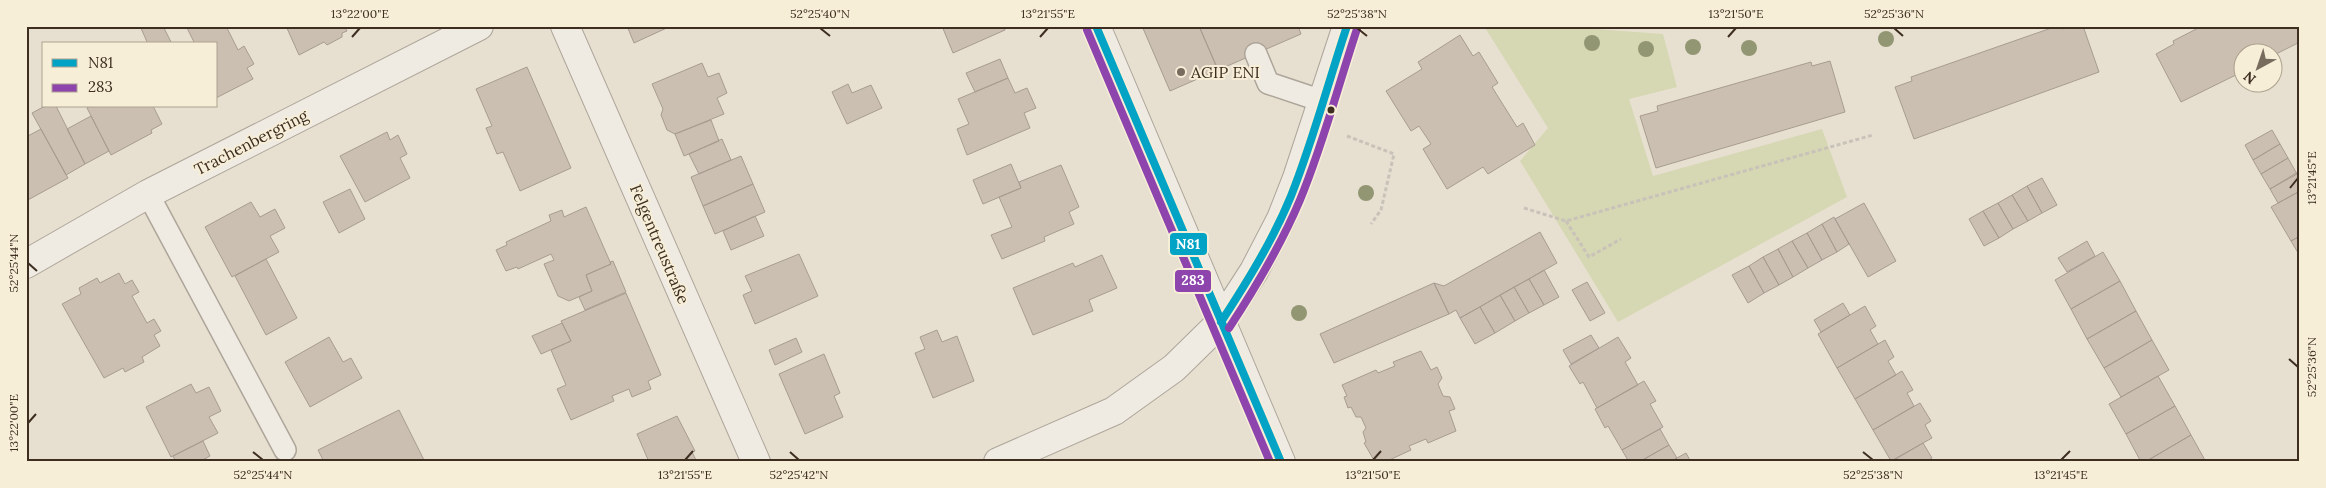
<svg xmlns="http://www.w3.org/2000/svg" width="2326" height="488" viewBox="0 0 2326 488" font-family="Lora,serif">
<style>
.green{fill:#d6d7b3}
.building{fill:#cbbfb2;stroke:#a89c90}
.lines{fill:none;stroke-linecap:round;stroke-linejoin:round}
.service-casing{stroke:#ada599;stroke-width:24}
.minor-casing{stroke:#ada599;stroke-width:30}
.path{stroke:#c8c2b9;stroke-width:3;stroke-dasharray:4 2.5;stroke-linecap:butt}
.service{stroke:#efebe3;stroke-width:21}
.minor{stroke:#efebe3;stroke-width:28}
.bus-1-casing{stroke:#f7eed8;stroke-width:11}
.bus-2-casing{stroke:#f7eed8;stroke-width:11}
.bus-1{stroke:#03a3c5;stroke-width:8}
.bus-2{stroke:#8e44ad;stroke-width:8}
.tree{fill:#929673}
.ticks{fill:none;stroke:#3d2e20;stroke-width:2}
.poi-dot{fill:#786c5e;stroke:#f7eed8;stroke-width:2}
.bus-dot{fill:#3d2e20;stroke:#f7eed8;stroke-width:2}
.labels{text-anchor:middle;stroke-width:4;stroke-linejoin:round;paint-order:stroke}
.poi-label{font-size:16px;fill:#3d2e20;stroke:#f7eed8;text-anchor:start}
.street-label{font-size:16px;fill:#3d2e20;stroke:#f7eed8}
.line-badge{stroke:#f7eed8;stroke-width:2}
.badge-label{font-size:14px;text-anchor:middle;font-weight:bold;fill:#fff}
.neatline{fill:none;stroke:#3d2e20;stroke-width:2}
.ticks-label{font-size:12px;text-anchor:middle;fill:#3d2e20}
</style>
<rect width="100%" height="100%" fill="#e7e0d1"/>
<path class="green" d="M1484,26H1554L1663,34L1677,87L1629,99L1653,176L1822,129L1847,197L1618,322L1520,161L1548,128Z"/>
<path class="building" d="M140,26H163L172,44H148Z
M186,26H231L227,28L238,50L244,46L254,64L247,68L253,79L216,98V44H190L194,42Z
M286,26H344L347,31L342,33V37L327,45L324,42L299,55Z
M627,26H671L634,43Z
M942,26H1004L1005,30L953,53Z
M1142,26H1199L1218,70L1170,91Z
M1199,26H1298L1301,34L1218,70Z
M2057,26H2062L2063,29L2070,26H2083L2099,72L1914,139L1895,87L1912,81L1911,77Z
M2202,26H2300V42L2274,55V52H2244V71L2181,102L2156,54L2174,44L2173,41Z
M1460,35L1473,56L1479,52L1498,83L1492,87L1517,127L1523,123L1535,145L1488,174L1483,167L1447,189L1423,149L1431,144L1419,126L1411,131L1386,91L1422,69L1418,62Z
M1000,59L1008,78L975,92L966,73Z
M1830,61L1845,112L1656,168L1640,116L1658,111L1657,106L1811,62L1812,66Z
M702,63L708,77L719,73L727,93L717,98L724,114L675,134L667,130L661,115L663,109L652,84Z
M527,67L571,168L520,191L503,152L497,154L486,128L492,126L476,89Z
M1008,78L1015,93L1027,88L1036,108L1024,113L1030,128L967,155L957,129L969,124L958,99Z
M848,84L852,93L871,85L882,108L847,124L832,92Z
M45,106H56L85,164L66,175L32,113Z
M90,106H153L162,124L151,130L152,133L111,155L87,108Z
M91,116L109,151L85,164L67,129Z
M711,120L719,141L684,156L675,134Z
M41,129L68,178L26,201V137Z
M2272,130L2280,144L2253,160L2245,145Z
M387,132L390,140L398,135L407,154L400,158L410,178L365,202L340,156Z
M722,139L731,160L699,174L689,154Z
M2280,144L2288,158L2261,174L2253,160Z
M741,156L753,184L703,206L691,177Z
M2288,158L2297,174L2270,189L2261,174Z
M1011,164L1021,188L983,204L973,180Z
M1061,165L1079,207L1069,212L1074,224L1044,237L1045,241L1002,259L991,235L1012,227L999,197L1021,188L1019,182Z
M2298,172L2300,191L2278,203L2270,189Z
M2042,178L2057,205L2042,213L2027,186Z
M753,184L765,212L715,234L703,206Z
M2027,186L2042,213L2028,221L2012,195Z
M350,189L365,219L339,233L323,202Z
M2300,191V236L2291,241L2271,207Z
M2012,195L2028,221L2013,229L1998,203Z
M251,202L260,217L275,209L285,228L270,236L279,252L232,277L205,227Z
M1864,203L1896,261L1868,277L1835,219Z
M1998,203L2013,229L1999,238L1983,211Z
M586,207L611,264L586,275L592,291L569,301L558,296L544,264L554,260L551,254L518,269L517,267L506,271L496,250L507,245L506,242L551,221L549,215L562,210L564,217Z
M1983,211L1999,238L1984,246L1969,219Z
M755,216L764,236L731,250L723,231Z
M1834,217L1849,244L1837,252L1822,224Z
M1822,224L1837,252L1822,260L1807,233Z
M1540,232L1557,263L1460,318L1456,310L1449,314L1434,283L1444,286Z
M1807,233L1822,260L1808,268L1792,241Z
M2300,236V256L2291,241Z
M1792,241L1808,268L1793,277L1778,249Z
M2087,241L2095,256L2067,272L2058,258Z
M1778,249L1793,277L1779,285L1763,257Z
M2103,252L2120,281L2071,309L2055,280Z
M799,254L818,296L755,324L743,295L752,291L745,276Z
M1102,255L1117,288L1089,300L1093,311L1033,335L1013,288L1073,263L1075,267Z
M1763,257L1779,285L1764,293L1749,266Z
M266,259L297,318L266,335L235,276Z
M613,261L626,292L585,310L579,297L592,291L586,275L611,264L610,262Z
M1749,266L1764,293L1748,303L1732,275Z
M1544,270L1559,297L1544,305L1529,279Z
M119,273L125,284L132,280L139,292L132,296L147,323L154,319L161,331L154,335L160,346L142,357L144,362L125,372L123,368L104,378L62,304L81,294L79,288L97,278L100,283Z
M1529,279L1544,305L1529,313L1514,287Z
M2120,281L2136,311L2087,339L2071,309Z
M1587,282L1605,313L1590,321L1572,290Z
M1434,283L1449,314L1334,363L1320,334Z
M1514,287L1529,313L1515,321L1500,295Z
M626,293L661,375L648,381L651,389L632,397L629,389L612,396L614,401L571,420L557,389L566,385L551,350L571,341L561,321Z
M1500,295L1515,321L1495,333L1480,307Z
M1843,303L1850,315L1821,332L1814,320Z
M1865,306L1876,326L1870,330L1878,344L1837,368L1818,334Z
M1480,307L1495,333L1475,344L1460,318Z
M2136,311L2152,340L2104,368L2087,339Z
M562,323L571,341L541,354L532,336Z
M937,330L942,342L957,336L974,381L933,398L915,353L925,349L920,337Z
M1591,335L1599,348L1571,364L1563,350Z
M329,337L343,362L351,358L362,378L310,407L285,362Z
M1618,337L1631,358L1625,362L1638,385L1597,408L1583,382L1580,384L1569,366Z
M796,338L802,352L775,365L769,350Z
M1885,340L1894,357L1888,361L1896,375L1855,399L1837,368Z
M2152,340L2169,370L2121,397L2104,368Z
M1421,351L1431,370L1437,367L1442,378L1438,384L1443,396L1450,397L1455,409L1449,411L1456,431L1428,443L1426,439L1409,446L1411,450L1385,462H1375L1364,443L1366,442L1363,432L1366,428L1361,417H1356L1351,407L1348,408L1344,397L1347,396L1342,385L1376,370L1378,373L1395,366L1393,362Z
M824,354L840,393L834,396L843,417L805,434L779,374Z
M1902,371L1913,390L1907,393L1914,406L1873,430L1855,399Z
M2158,376L2175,406L2126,434L2109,404Z
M1644,381L1656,401L1650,404L1663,427L1622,450L1608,426L1605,428L1595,409Z
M191,384L196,393L209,387L221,411L209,417L218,433L171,457L146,407Z
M1920,403L1931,421L1925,425L1932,438L1891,461L1873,430Z
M2175,406L2191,435L2145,462H2141L2126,434Z
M399,410L425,462H324L318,450Z
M677,416L695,451L692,452L697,462H649L637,434Z
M1660,429L1669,445L1639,462H1629L1622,450Z
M2191,435L2206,462H2145Z
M203,441L210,456L199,462H176L173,456Z
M1923,443L1932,458L1926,462H1896L1894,460Z
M1669,445L1677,458L1670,462H1639Z
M1686,453L1691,462H1670L1677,458Z"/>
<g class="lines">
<defs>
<path id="service" d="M1256,54L1268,83L1322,101
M148,194L285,450"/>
<path id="minor" d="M565,26L756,462
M1096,26L1281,462
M26,264L148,194L479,26
M998,462L1114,411L1174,368L1221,322L1254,271L1281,219L1297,178L1347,26"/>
</defs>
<use href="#service" class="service-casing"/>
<use href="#minor" class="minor-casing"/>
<path class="path" d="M1347,136L1394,154L1381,210L1371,224
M1524,208L1566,221L1873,135
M1566,221L1589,257L1621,239"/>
<use href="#service" class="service"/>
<use href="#minor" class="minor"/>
<defs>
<path id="bus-1" d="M1096,26L1281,462
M1221,322C1247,282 1273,240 1291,196C1313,141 1328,83 1347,26"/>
<path id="bus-2" d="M1087,30L1270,462
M1229,328C1256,287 1281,245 1300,200C1323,145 1338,86 1357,29"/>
</defs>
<use href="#bus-1" class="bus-1-casing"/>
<use href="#bus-2" class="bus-2-casing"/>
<use href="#bus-1" class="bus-1"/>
<use href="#bus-2" class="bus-2"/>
</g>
<g class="tree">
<circle cx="1886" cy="39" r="8"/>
<circle cx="1592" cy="43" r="8"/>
<circle cx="1693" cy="47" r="8"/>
<circle cx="1749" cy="48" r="8"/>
<circle cx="1646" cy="49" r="8"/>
<circle cx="1366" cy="193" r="8"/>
<circle cx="1299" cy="313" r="8"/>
</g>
<path class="ticks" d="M820,28L830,36M1357,28L1367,36M1894,28L1903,36M352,37L360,28M1040,37L1048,28M1728,37L1736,28M2290,188L2298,178M28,263L37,271M2289,359L2298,367M28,423L36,414M253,452L263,460M790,452L799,460M1863,452L1873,460M685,460L693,451M1373,460L1381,451M2061,460L2070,451"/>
<circle class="poi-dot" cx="1181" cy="72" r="5"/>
<circle class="bus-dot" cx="1331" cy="110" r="4.5"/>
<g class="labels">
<g class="poi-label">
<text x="1191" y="78">AGIP ENI</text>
</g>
<g class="street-label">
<text transform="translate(251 142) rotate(-27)" y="6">Trachenbergring</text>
<text transform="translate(660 244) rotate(67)" y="6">Felgentreustraße</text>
</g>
</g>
<g class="line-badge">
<rect x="1169" y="232" width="39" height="24" rx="5" fill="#03a3c5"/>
<rect x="1174" y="269" width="38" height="24" rx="5" fill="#8e44ad"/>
</g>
<g class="badge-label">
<text x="1188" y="249">N81</text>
<text x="1193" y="285">283</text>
</g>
<rect width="2326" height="488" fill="none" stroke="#f7eed8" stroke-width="55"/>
<rect x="42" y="42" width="175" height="65" fill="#f7eed8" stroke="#ada18e"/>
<rect x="52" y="59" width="25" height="8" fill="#03a3c5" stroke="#ada18e"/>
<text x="88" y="68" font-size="15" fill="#3d2e20">N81</text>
<rect x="52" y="84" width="25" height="8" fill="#8e44ad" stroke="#ada18e"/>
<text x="88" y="92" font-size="15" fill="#3d2e20">283</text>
<g transform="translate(2258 68) rotate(220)"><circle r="24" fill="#f7eed8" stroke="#ada18e"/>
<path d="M0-4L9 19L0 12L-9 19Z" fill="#786c5e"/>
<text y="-8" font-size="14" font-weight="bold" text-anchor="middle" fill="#3d2e20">N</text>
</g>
<rect x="28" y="28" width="2270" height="432" class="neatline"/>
<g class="ticks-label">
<text x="360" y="18">13°22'00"E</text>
<text x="820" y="18">52°25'40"N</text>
<text x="1048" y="18">13°21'55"E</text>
<text x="1357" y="18">52°25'38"N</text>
<text x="1736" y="18">13°21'50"E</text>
<text x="1894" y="18">52°25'36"N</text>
<text transform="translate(2312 178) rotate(-90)" y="4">13°21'45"E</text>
<text transform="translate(14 263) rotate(-90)" y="4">52°25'44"N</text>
<text transform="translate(2312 367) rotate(-90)" y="4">52°25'36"N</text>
<text transform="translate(14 423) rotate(-90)" y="4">13°22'00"E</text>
<text x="263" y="479">52°25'44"N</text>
<text x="685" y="479">13°21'55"E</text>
<text x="799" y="479">52°25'42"N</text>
<text x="1373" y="479">13°21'50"E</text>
<text x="1873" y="479">52°25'38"N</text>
<text x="2061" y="479">13°21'45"E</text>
</g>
</svg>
